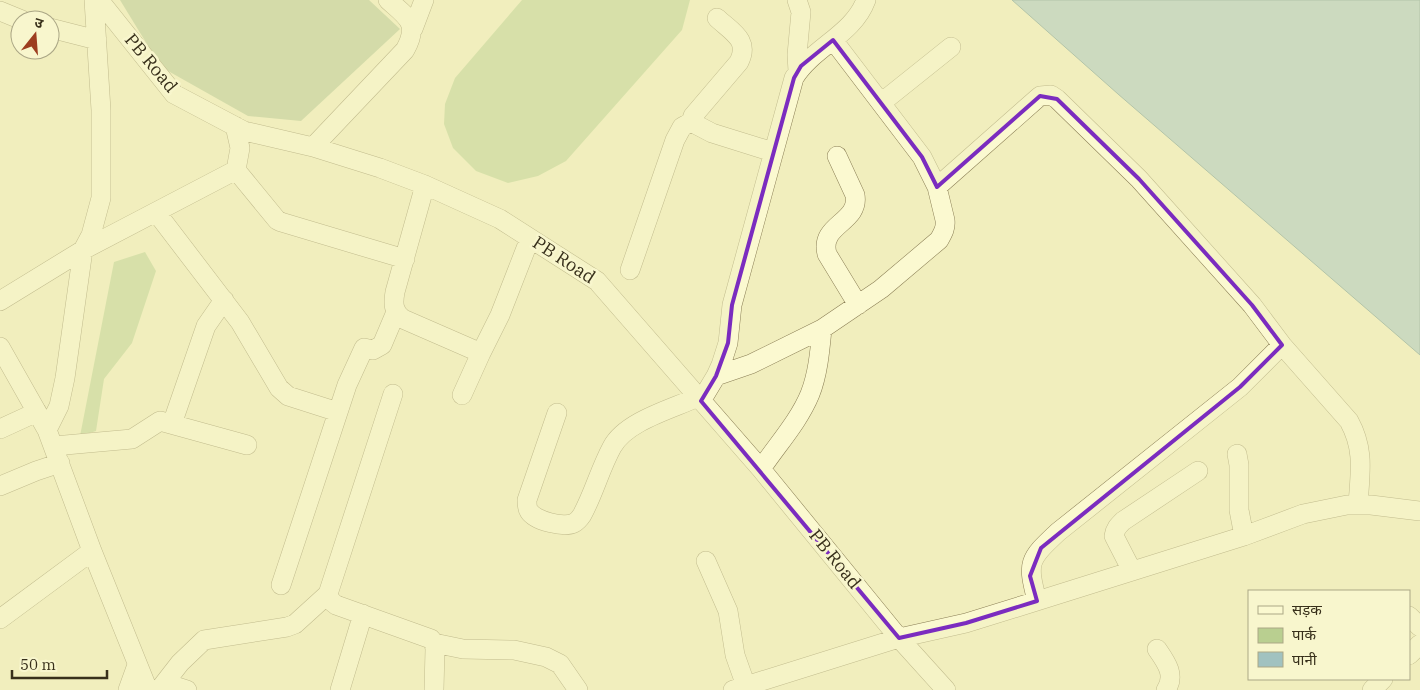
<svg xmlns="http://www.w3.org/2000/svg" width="1420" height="690" viewBox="0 0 1420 690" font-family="'IBM Plex Serif','Noto Sans Devanagari',serif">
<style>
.green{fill:#b9cf90}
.cemetery{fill:#b1c390}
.water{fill:#a1c2c0;stroke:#689090}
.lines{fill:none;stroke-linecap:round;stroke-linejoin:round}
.minor-casing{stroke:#8a7e55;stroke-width:20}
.minor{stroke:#fbf9d0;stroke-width:19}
.marked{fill:none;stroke:#7b2cbf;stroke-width:4;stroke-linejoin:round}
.labels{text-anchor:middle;stroke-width:5;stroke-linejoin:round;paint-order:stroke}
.street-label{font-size:18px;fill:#38301b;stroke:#f8f6cd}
</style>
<rect width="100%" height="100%" fill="#f1eebd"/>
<path class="green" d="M522,0H690L682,30L566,161L538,176L508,183L476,171L453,148L444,124L445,104L455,78Z
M145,252L156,271L132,343L104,379L96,431L80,436L114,262Z"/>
<path class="cemetery" d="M120,0H369L400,29L301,121L248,116L161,67Z"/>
<path class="water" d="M1012,0H1420V355L1118,94Z"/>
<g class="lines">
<defs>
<path id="minor" d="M99,0L174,94L244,131L313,147L380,168L425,185L500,219L597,281L761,469L899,638L946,690
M797,0L801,12L797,55L798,71
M0,11L22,20
M717,18C732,32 750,40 739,62L693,116L691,122L712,133L773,152
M50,28L97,40
M413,29L424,0
M881,103L951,47
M313,147L405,50C420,23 407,17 388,0
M837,156L855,195C860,223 819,224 827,254L858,305
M236,170L277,220L281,222L405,259
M425,185L395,292C393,303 393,312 403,319L481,353
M937,187L1040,96L1051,95L1057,99L1139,179L1252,305L1282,345L1349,421C1365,450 1360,473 1358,505
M156,212L240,322L279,388L288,396L338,412
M630,270L675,140L682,127L691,122
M0,301L83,250L236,170L240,148L235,126
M0,347L47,430L92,551L148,690
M716,376L751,364L822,329L881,289L939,240C943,233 946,228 945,220L937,187L922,157L833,40
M393,394L328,594L331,601L336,605L431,639L434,643L435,649L434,690
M462,395L481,353L500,315L530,238
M701,401L716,376L721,365L728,343L732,305L794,78C813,47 853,35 866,0
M557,413L527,500C527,503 527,508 529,511C535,521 564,528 574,523C578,521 580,518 582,515C594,493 600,469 612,447C626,421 672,409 698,397
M172,424L206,326L224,300
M0,429L37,412
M47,430L59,406L65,378L83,250L91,235L101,198V110L94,0
M54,446L132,439L160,421L247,445
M1237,454L1239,465V510L1244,536
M761,469C777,445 799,421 810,394C818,374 820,350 822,329
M0,486L36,471L60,463
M706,561L728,611L735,655L746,686
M1132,571L1114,536C1115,529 1118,526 1123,521L1198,471
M281,585L347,385L364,348L373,350L382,345L396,312
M1037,601C1027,562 1028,560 1058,532L1240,387L1282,345
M1409,616L1420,627
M0,619L92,551
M434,643L463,649L514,650L546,657L560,664L578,690
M1157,649C1166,662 1176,675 1166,690
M1409,655L1420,644
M165,683L187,690
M128,690L137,665
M159,690L180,663L204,640L287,627L295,624L328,594
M340,690L363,614
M733,690L899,638L966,623L1037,601L1244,536L1303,514L1347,505H1371L1420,511
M1372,690L1383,679"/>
</defs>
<use href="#minor" class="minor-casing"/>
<use href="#minor" class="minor"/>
</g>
<path d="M0 0H1420V690H0ZM833,40L922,157L937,187L1040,96L1057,99L1139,179L1252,305L1282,345L1240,387L1041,548L1030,576L1037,601L966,623L899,638L701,401L716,376L728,343L732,305L794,78L801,66Z" fill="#f1eebd" fill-opacity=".55" fill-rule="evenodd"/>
<path class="marked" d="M833,40L922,157L937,187L1040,96L1057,99L1139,179L1252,305L1282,345L1240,387L1041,548L1030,576L1037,601L966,623L899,638L701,401L716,376L728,343L732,305L794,78L801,66Z"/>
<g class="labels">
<g class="street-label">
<text transform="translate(151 63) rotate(50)" y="6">PB Road</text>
<text transform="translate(564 260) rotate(33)" y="6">PB Road</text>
<text transform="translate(835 559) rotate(51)" y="6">PB Road</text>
</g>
</g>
<rect x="1248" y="590" width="162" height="90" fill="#f8f6cd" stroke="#aba786"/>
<rect x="1258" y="606" width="25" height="8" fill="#fbf9d0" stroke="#aba786"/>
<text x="1292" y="615" font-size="15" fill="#38301b">सड़क</text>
<rect x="1258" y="628" width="25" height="15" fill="#b9cf90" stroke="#aba786"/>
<text x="1292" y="640" font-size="15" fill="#38301b">पार्क</text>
<rect x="1258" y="652" width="25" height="15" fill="#a1c2c0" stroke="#aba786"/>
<text x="1292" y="665" font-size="15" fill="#38301b">पानी</text>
<g transform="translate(35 35) rotate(17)"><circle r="24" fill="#f8f6cd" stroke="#aba786"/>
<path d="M0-4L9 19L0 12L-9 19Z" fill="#9d3e20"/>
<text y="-8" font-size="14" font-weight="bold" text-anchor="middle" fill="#38301b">उ</text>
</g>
<path d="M12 670v8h95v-8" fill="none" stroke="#38301b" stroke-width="2.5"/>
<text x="20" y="670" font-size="15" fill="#38301b" stroke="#f8f6cd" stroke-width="4" paint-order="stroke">50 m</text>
</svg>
